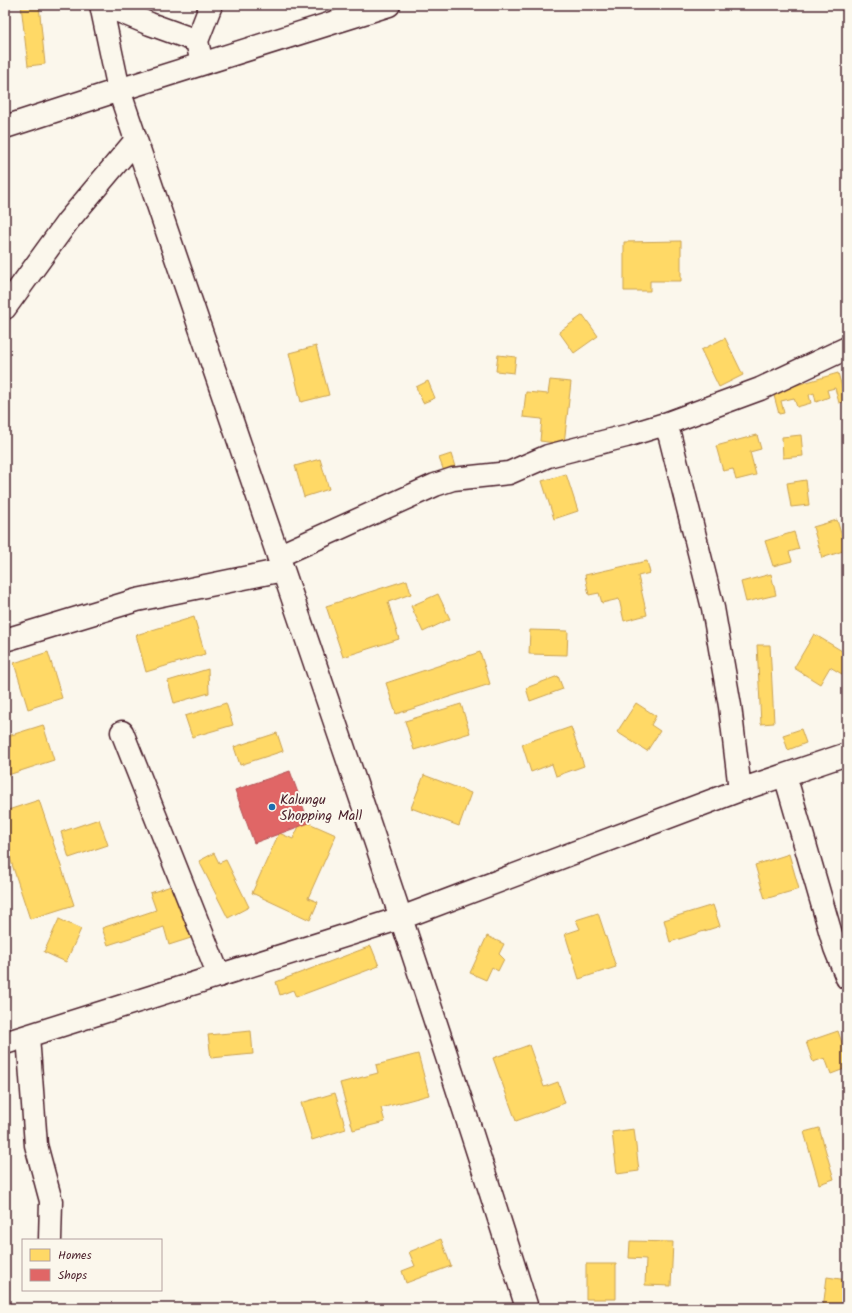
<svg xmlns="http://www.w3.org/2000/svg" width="852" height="1313" viewBox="0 0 852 1313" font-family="Kalam,sans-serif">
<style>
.homes{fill:#ffd966;stroke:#c9a154}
.shops{fill:#e06666;stroke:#b35154}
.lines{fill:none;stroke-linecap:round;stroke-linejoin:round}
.minor-casing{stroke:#4a1f2b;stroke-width:25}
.minor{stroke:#fbf7ec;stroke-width:22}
.poi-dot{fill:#1f6fb2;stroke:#fbf7ec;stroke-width:1.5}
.labels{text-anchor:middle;stroke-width:4;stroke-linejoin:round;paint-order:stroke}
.poi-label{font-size:14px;fill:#4a1f2b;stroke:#fbf7ec;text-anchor:start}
</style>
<rect width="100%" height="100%" fill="#fbf7ec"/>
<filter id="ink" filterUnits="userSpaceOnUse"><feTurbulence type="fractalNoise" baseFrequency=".025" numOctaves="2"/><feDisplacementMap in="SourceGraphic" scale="8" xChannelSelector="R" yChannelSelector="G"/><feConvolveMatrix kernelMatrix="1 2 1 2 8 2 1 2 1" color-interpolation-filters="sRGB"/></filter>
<g filter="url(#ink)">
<path class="homes" d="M21,5H39L45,64L28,66Z
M681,241V281H650V291H624V242Z
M583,315L598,336L574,353L559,332Z
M725,338L743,375L719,387L701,350Z
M316,346L329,395L301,402L289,353Z
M498,355L516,357L514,373L496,371Z
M838,373L846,401L839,403L835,388L827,390L829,397L816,402L814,393L809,395L811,403L797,407L794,398L781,401L784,413L779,414L773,392Z
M550,380L571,382L564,444L540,441L542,419L523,417L526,392L548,394Z
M428,381L435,398L423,403L416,387Z
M757,435L761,449L750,452L756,475L736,480L733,469L723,471L716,446Z
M801,435L803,456L783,458L782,437Z
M451,454L456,470L445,474L439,458Z
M320,459L329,489L304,497L295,466Z
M566,474L578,511L554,519L542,481Z
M806,480L809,505L791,507L787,483Z
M837,520L846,550L822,558L813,527Z
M794,532L799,549L789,552L792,561L773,566L765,541Z
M647,561L650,573L638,576L647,615L624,621L619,599L602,603L599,593L589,595L585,575Z
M771,574L776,595L746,602L741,582Z
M407,580L411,594L388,602L399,639L343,657L326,606Z
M438,594L450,619L423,632L411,606Z
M194,617L205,654L146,672L136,635Z
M530,630L568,631L567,655L529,654Z
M814,634L847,654V677L830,667L820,684L794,668Z
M757,645H770L774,723L761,724Z
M48,652L62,698L28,709L14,663Z
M480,652L490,684L396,714L386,683Z
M208,669L209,693L174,703L168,681Z
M558,676L563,689L530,701L526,688Z
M226,703L233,725L192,737L185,716Z
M636,703L656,716L651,725L660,731L647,751L617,732Z
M461,704L470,733L414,750L405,721Z
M43,725L54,760L5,776V737Z
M571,727L584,766L556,776L552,764L531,772L522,744Z
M801,729L806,743L788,750L783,735Z
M277,733L283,751L240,765L234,747Z
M424,775L471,793L459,826L411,808Z
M39,800L74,905L30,919L5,843V811Z
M99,819L108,845L69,858L61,832Z
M302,820L336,835L308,898L318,902L310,920L252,893L279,833L293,839Z
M214,853L219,863L226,860L249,907L228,918L199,861Z
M789,854L799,889L765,899L755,865Z
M177,884L194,937L169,945L164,927L108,945L102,928L156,910L150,893Z
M713,905L720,926L670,942L664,920Z
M598,913L616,967L579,979L565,934L580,929L576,920Z
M59,919L81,929L66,962L44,952Z
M487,936L504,944L499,954L504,959L498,971L492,967L486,980L470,973Z
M371,946L379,966L296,997L293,990L280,995L276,982Z
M251,1031L253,1054L211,1058L208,1035Z
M838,1031L847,1057V1068L831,1074L825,1058L813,1062L806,1042Z
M529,1045L544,1087L558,1082L565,1103L516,1121L493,1058Z
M418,1054L429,1095L381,1108L385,1122L353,1130L340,1083L378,1073L376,1065Z
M335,1093L346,1129L312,1140L301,1103Z
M819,1128L834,1179L819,1184L804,1132Z
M634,1129L639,1171L617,1174L612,1132Z
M441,1239L451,1266L406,1283L402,1271L415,1266L409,1252Z
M630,1241L673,1242L671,1286L645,1285L646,1259L629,1258Z
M586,1264H616V1299H586Z
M827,1277L847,1280V1308H823Z"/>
<path class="shops" d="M290,771L309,823L254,843L235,790Z"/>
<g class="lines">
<defs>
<path id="minor" d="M101,5L119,90C256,496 400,899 527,1308
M104,5L150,24L197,41
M200,55L197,41L211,5
M5,127L119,90L389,5
M5,308L68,221L136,140
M665,424L670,437L713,608L730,706L740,790
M278,556L435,485L453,479L509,473L548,456L626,436L665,424L760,389L847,348
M5,640L137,600L283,570
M122,732L219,976
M785,775L835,948L847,978
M28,1036L36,1145L51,1201L50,1240
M5,1043L401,918L740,790L847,754"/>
</defs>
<use href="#minor" class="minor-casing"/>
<use href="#minor" class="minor"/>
</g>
</g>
<circle class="poi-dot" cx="272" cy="807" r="4"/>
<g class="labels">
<g class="poi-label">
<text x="280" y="804">Kalungu<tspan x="280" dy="16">Shopping Mall</tspan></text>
</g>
</g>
<rect width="852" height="1313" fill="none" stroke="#fbf7ec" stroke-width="20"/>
<rect x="10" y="10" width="832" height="1293" fill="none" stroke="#4a1f2b" stroke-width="1.5" filter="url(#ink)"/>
<rect x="22" y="1239" width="140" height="52" fill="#fbf7ec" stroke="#b4a19f"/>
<rect x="30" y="1249" width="20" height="12" fill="#ffd966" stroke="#b4a19f"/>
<text x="58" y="1259" font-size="12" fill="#4a1f2b">Homes</text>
<rect x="30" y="1269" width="20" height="12" fill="#e06666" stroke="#b4a19f"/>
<text x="58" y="1279" font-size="12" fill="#4a1f2b">Shops</text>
</svg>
